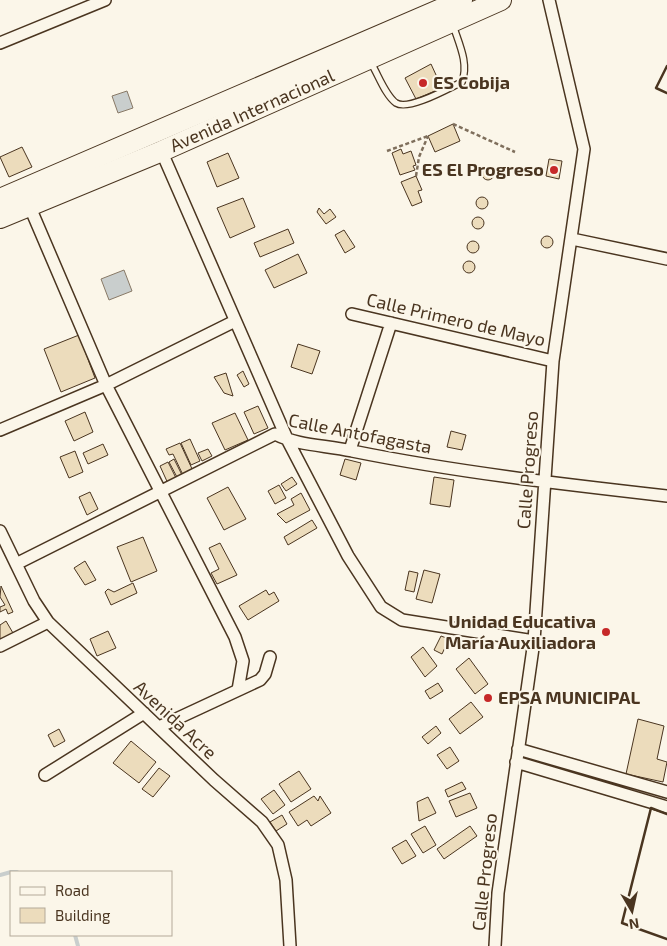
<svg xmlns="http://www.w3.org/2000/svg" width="667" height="946" viewBox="0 0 667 946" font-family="'Exo 2',sans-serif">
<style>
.water{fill:#c9cecd;stroke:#887966}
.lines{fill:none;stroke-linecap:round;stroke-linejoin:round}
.stream{stroke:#c9cecd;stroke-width:4}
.building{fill:#ecdcbc;stroke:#4a3520}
.lane-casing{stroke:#4a3520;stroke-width:8}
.street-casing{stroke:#4a3520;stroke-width:14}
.highway-casing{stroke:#4a3520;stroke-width:22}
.path{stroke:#7f6f5c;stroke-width:2.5;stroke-dasharray:4 2.5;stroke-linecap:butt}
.lane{stroke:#fbf6e9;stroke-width:5.5}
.street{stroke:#fbf6e9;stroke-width:11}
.highway{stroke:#fbf6e9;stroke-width:20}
.wall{stroke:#4a3520;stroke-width:2.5}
.poi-dot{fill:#c62828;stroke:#fbf6e9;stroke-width:2}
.labels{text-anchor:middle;stroke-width:4;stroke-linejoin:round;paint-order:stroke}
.poi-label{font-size:18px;font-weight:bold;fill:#4a3520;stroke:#fbf6e9;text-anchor:start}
.street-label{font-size:18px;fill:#4a3520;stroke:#fbf6e9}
</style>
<rect width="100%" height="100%" fill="#fbf6e9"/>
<path class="water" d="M127,91L133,108L118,113L112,96Z
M124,270L132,291L109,300L101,279Z"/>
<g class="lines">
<path class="stream" d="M11,872H17
M0,875L11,872
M75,935L78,946"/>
</g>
<path class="building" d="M431,64L442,88L416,99L405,78Z
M453,124L460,141L435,152L428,136Z
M22,147L32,167L9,177L0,157Z
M401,149L403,154L411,151L416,165L413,166L415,170L400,175L392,153Z
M228,153L239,178L217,187L207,162Z
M549,159L562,161L559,179L546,176Z
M482 174a6 6 0 1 1 12 0a6 6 0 1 1-12 0Z
M416,176L422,190L418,191L422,202L412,206L401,182Z
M476 203a6 6 0 1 1 12 0a6 6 0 1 1-12 0Z
M243,198L255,227L230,238L217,208Z
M319,208L324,214L330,209L336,217L326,224L317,212Z
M472 223a6 6 0 1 1 12 0a6 6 0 1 1-12 0Z
M288,229L294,243L260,257L254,243Z
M344,230L355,247L345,253L335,235Z
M541 242a6 6 0 1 1 12 0a6 6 0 1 1-12 0Z
M467 247a6 6 0 1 1 12 0a6 6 0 1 1-12 0Z
M298,254L307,273L274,288L265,270Z
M463 267a6 6 0 1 1 12 0a6 6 0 1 1-12 0Z
M79,335L95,378L61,392L44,349Z
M298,344L320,351L312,374L291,367Z
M243,371L249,384L244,387L237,375Z
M226,373L233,396L224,393L214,377Z
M258,406L268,428L254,434L244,412Z
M85,412L93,432L74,441L65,421Z
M235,413L248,440L225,450L212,423Z
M451,431L466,435L462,450L447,447Z
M190,439L200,461L191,465L181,443Z
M180,443L193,471L183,475L173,454L169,455L166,449Z
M103,444L108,455L88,464L83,453Z
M208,449L212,456L202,461L198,453Z
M75,451L83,472L69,478L60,457Z
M174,459L183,477L178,479L169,462Z
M345,459L361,463L356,480L340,475Z
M168,462L179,484L170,488L160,466Z
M292,477L297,484L286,491L281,484Z
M434,477L454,480L450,507L430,504Z
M279,485L286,498L275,504L268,491Z
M228,487L246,519L224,530L207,498Z
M90,492L98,509L87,515L79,497Z
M301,493L310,510L286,523L277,514L294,505L291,499Z
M312,520L317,528L288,545L284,537Z
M143,537L157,571L131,582L117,547Z
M220,543L237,575L217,584L211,573L219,569L209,548Z
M85,561L96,580L85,585L74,568Z
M424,570L440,574L432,603L416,599Z
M409,571L418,573L414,592L405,590Z
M133,583L137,593L111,605L105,592L108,589L114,592Z
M1,586L13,612L8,614L6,609L0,612V607L5,605L0,597Z
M266,590L269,595L274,592L279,601L248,620L239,606Z
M6,621L13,633L0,641V625Z
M108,631L116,648L97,656L90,639Z
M441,636L449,639L442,654L434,650Z
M423,647L437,666L425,677L411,657Z
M469,658L488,684L475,694L456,669Z
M438,683L443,691L430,699L425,691Z
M471,702L483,717L460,734L449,719Z
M638,719L664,726L657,759L667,762L663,782L626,774Z
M436,726L441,733L428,744L422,737Z
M59,729L65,741L54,747L48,735Z
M131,741L156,762L139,783L113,763Z
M450,747L459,761L447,769L437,755Z
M159,768L170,776L153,797L142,789Z
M299,771L311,789L291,802L279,784Z
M462,782L466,789L448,797L445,790Z
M274,790L285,805L273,814L261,799Z
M470,793L477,808L456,817L449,801Z
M314,796L318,801L320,796L331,813L311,826L307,820L298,826L289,812Z
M428,797L436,813L419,821L417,802Z
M282,815L287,824L276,831L270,822Z
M425,826L436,845L423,853L411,834Z
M470,826L477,836L444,859L437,849Z
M406,840L416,856L402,864L392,848Z"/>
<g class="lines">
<defs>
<path id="lane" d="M371,63C378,74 385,95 396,103C409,111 449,88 462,82C469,63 459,44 453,25"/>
<path id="street" d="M0,43L105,0
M160,148L288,441L348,556L381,607L402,620L534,641
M29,205L106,385L235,637L243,661L238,690
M572,239L667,259
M352,314L553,361
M0,430L106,385L235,321
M350,450L391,323
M0,531L34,601L48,622L214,780L262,822L278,845L286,880L290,946
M16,564L275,434C299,446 326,445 352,451C456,472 561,484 667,496
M0,646L48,622
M159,727L260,680L265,674L270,657
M518,749L667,792
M516,762L667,807
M45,775L144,713
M495,946L498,893L534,641L553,361L584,149L549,0"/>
<g id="highway">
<path d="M0,199L462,0"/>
<path id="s1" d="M0,218L162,151L501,0"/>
</g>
</defs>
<use href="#lane" class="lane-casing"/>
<use href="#street" class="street-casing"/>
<use href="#highway" class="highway-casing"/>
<path class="path" d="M453,124L515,152
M387,151L428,136
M416,176L419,157L428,136"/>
<use href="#lane" class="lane"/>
<use href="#street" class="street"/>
<use href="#highway" class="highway"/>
<path class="wall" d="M667,66L656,88L667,93
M667,814L651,808L622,923L667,939"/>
</g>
<g class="poi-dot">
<circle cx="423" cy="83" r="5"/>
<circle cx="554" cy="170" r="5"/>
<circle cx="606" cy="632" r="5"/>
<circle cx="488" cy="698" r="5"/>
</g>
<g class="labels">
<g class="poi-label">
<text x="433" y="89">ES Cobija</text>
<text x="544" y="176" text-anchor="end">ES El Progreso</text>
<text x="596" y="628" text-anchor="end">Unidad Educativa<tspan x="596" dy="21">María Auxiliadora</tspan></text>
<text x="498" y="704">EPSA MUNICIPAL</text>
</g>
<g class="street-label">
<text dy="6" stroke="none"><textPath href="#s1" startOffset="274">Avenida Internacional</textPath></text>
<text transform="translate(456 320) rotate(13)" y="6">Calle Primero de Mayo</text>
<text transform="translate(360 434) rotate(11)" y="6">Calle Antofagasta</text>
<text transform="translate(528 470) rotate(-86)" y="6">Calle Progreso</text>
<text transform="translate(175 720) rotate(43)" y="6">Avenida Acre</text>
<text transform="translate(485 872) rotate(-84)" y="6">Calle Progreso</text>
</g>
</g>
<rect x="10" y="871" width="162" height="65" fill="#fbf6e9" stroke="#b4a999"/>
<rect x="20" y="887" width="25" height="8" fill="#fbf6e9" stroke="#b4a999"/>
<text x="55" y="896" font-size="15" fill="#4a3520">Road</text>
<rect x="20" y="908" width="25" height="15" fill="#ecdcbc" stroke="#b4a999"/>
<text x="55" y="921" font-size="15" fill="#4a3520">Building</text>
<g transform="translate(632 911) rotate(171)" stroke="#fbf6e9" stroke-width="4" paint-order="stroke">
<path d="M0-4L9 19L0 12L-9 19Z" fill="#4a3520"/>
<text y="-8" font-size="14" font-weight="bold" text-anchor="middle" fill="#4a3520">N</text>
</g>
</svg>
